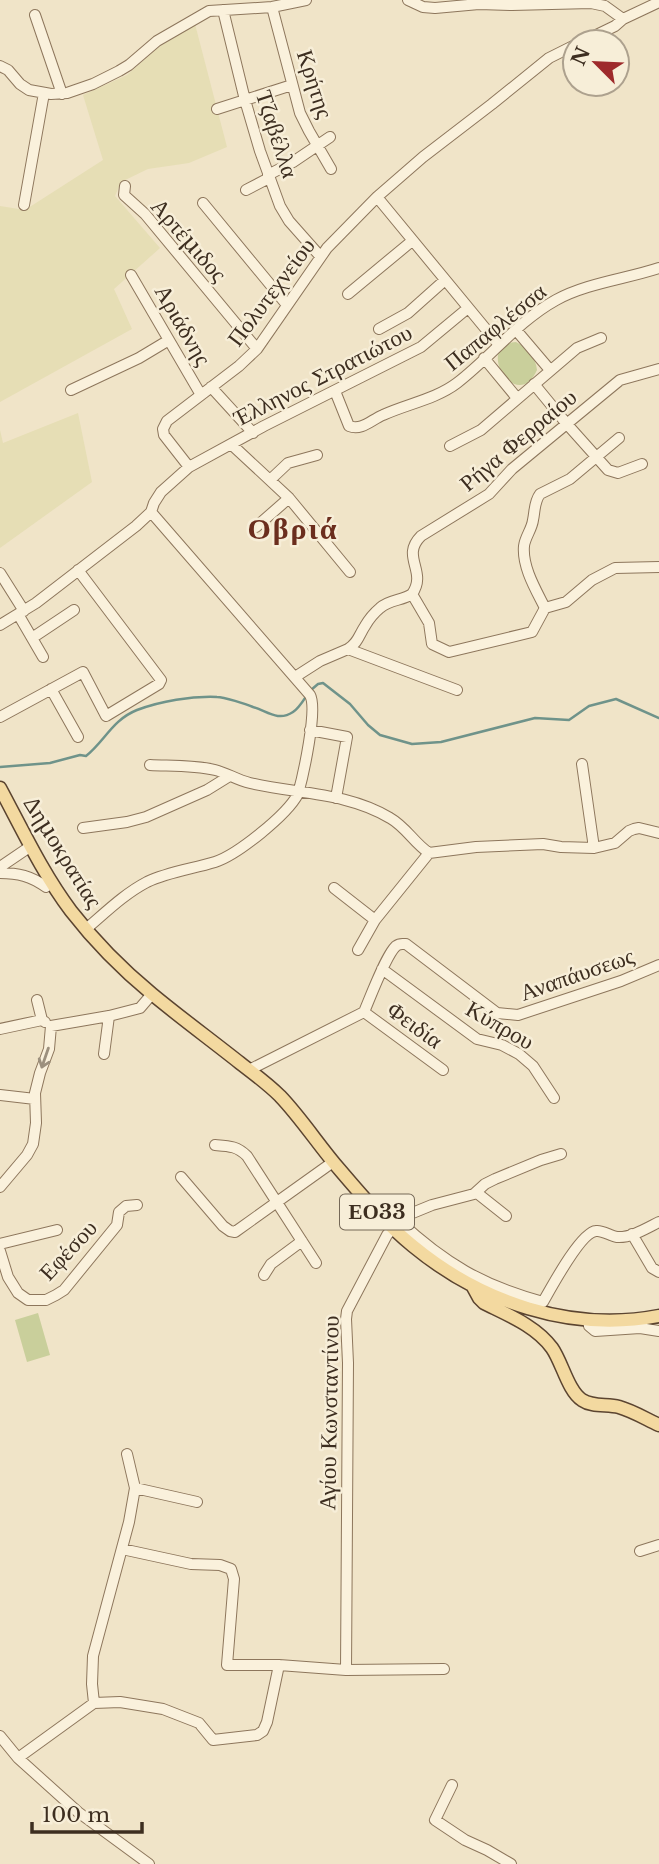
<svg xmlns="http://www.w3.org/2000/svg" width="659" height="1864" viewBox="0 0 659 1864" font-family="'Libre Baskerville',serif">
<style>
.farmland{fill:#e6deb5}
.green{fill:#c9cf9b}
.lines{fill:none;stroke-linecap:round;stroke-linejoin:round}
.stream{stroke:#6f938a;stroke-width:2.5}
.minor-casing{stroke:#8d765c;stroke-width:12}
.major-casing{stroke:#5b4430;stroke-width:15}
.minor{stroke:#faf1dc;stroke-width:10}
.major{stroke:#f3d9a0;stroke-width:12}
.oneway{stroke:#9c907e}
.labels{text-anchor:middle;stroke-width:5;stroke-linejoin:round;paint-order:stroke}
.shield{fill:#f7eed8;stroke:#756857;stroke-width:2}
.shield-label{font-size:21px;font-weight:bold;fill:#3d2e20}
.street-label{font-size:23px;fill:#3d2e20;stroke:#f7eed8}
.district-label{font-size:30px;font-weight:bold;letter-spacing:2px;fill:#6b2e1e;stroke:#f7eed8}
</style>
<rect width="100%" height="100%" fill="#f0e4c8"/>
<path class="farmland" d="M195,24L227,147L189,163L148,169L121,182L115,196L160,248L114,289L132,329L0,402V206L25,210L103,160L83,95L127,75L159,47Z
M78,413L92,482L0,548V430L3,443Z"/>
<path class="green" d="M516,342C527,347 536,358 537,370C517,415 473,345 516,342Z
M38,1313L50,1355L27,1362L15,1320Z"/>
<g class="lines">
<path class="stream" d="M311,690L318,684L323,683L350,704L368,725L380,735L412,744L441,742L535,718L569,720L589,706L616,699L659,718
M0,767L50,763L80,755L86,756C105,741 112,720 137,710C161,701 191,696 217,697C224,697 246,704 253,707C267,711 278,722 293,712C299,708 303,701 307,695"/>
<defs>
<path id="minor" d="M408,0L423,7L435,8L479,4L512,5L591,3L605,6L623,19
M272,7L300,113L309,131L331,169
M223,10L245,100L260,151L280,206L289,221L320,256
M35,15L62,94
M582,42L615,26L623,19L659,2
M0,66L8,70L20,84L29,90L51,94L67,93L93,84L119,71L129,65L157,41L209,11L272,7L306,0
M217,109L292,85
M268,175L293,162L330,137
M125,186L124,195L145,214L257,349
M246,190L269,178
M377,197L499,345
M203,203L287,305
M24,205L44,93
M131,275L201,395
M348,294L412,241
M379,329L408,313L445,280
M516,330L550,370
M484,358L517,398
M534,384L566,423L608,470L618,473L642,464
M211,387L253,433
M71,390L139,358L169,340
M335,391L349,426C362,431 371,420 383,415C407,404 436,399 457,383C491,357 518,321 556,300C587,283 626,279 659,268
M231,444L289,498L350,572
M450,446L481,430L577,348L601,338
M189,467L164,435L163,429L167,421L239,366L257,349L327,248L377,197L423,157L492,104L549,58L575,45
M270,480L288,463L317,455
M256,527L289,498
M0,573L24,611
M412,594C428,571 400,557 421,536L489,494L512,469L620,380L659,369
M412,594L429,623L432,644L449,652L532,632L545,608L566,602L592,580L615,568L659,567
M545,608C536,590 522,567 524,546C525,537 532,529 533,520C535,511 534,502 540,494L570,479L619,438
M18,614L43,657
M0,625L36,603L136,526L151,512L154,503L161,492L189,467L264,426L421,347L468,308
M32,638L74,610
M348,649C358,643 359,635 365,626C369,619 374,613 380,608C390,599 402,601 412,594
M295,677L320,661L348,649L457,690
M51,689L78,737
M0,717L83,672L106,716L159,684L161,680L78,570
M310,730L347,737L336,798
M582,764L594,848
M150,765C171,766 194,765 215,770C227,773 237,780 250,783C296,794 347,792 390,818C406,827 414,843 429,853L476,847L543,844L561,847L594,848L615,843L629,831L634,829L639,828L659,833
M83,828L127,822L146,817L207,790L228,777
M0,867L31,846
M0,873C18,873 31,876 46,887
M334,888L375,920
M86,929C105,913 124,894 147,882C168,872 192,869 215,862C237,855 287,815 298,794C303,776 318,709 310,695L151,512
M358,950L375,920L429,853
M382,969L477,1039L502,1045L519,1054L533,1066L554,1098
M37,1000L42,1020L45,1022
M364,1012L443,1070
M0,1029L42,1020
M104,1054L109,1016
M249,1070L364,1012C370,998 386,955 396,946C400,943 401,944 406,944L497,1013L518,1015L621,981L659,965
M0,1095L35,1099
M215,1145C229,1146 237,1146 247,1156L316,1263
M181,1177L223,1226L230,1231L235,1232L333,1162
M0,1187L27,1155L33,1144L36,1123L35,1093L40,1073L49,1049L51,1026L109,1016L140,1008L152,994
M477,1193L506,1216
M399,1221C444,1263 483,1286 543,1302C551,1288 581,1232 596,1231C603,1230 610,1236 617,1237C631,1238 647,1228 659,1222
M632,1234L652,1268L659,1272
M0,1244L57,1230
M0,1251L8,1277L18,1293L28,1300H46L56,1295L64,1290L117,1225L119,1212L126,1206L137,1205
M264,1275L271,1264L302,1241
M588,1319L589,1326L595,1331L640,1328L659,1331
M135,1488L197,1502
M122,1549L191,1564L220,1565L231,1569L234,1579L227,1665H279L346,1670L444,1669
M640,1551L659,1545
M346,1670L348,1363L346,1319L347,1311L387,1235L399,1221L410,1214L432,1205L474,1194L485,1184L495,1179L541,1160L561,1154
M94,1703L92,1684L93,1656L129,1522L135,1488L127,1454
M0,1736L18,1758L78,1812L149,1864
M18,1758L94,1703L120,1702L163,1709L199,1723L213,1740L257,1735L263,1731L267,1722L279,1665
M452,1785L435,1820L465,1840L487,1850L511,1864"/>
<path id="major" d="M0,788C22,829 43,874 71,911C95,942 123,970 152,994C181,1018 211,1040 240,1063C253,1073 268,1084 280,1096C302,1119 319,1146 340,1170C363,1197 386,1224 413,1246C481,1302 571,1333 659,1316
M473,1287L479,1298L484,1303C508,1315 536,1326 552,1348C562,1362 568,1391 582,1400C592,1407 607,1404 619,1407C633,1411 646,1419 659,1425"/>
</defs>
<use href="#minor" class="minor-casing"/>
<use href="#major" class="major-casing"/>
<use href="#minor" class="minor"/>
<use href="#major" class="major"/>
</g>
<defs><path id="oneway-shaft" d="M-6 0H5M1.5-3L5.5 0L1.5 3" fill="none" stroke-width="1.6" stroke-linecap="round" stroke-linejoin="round" transform="scale(1.75)"/></defs>
<use class="oneway" href="#oneway-shaft" transform="translate(45 1058) rotate(109)"/>
<g class="labels">
<rect class="shield" x="340" y="1194.5" width="74" height="35" rx="5"/>
<g class="shield-label">
<text x="377" y="1219">ΕΟ33</text>
</g>
<g class="street-label">
<text transform="translate(315 84) rotate(72)" y="8">Κρήτης</text>
<text transform="translate(277 134) rotate(72)" y="8">Τζαβέλλα</text>
<text transform="translate(189 240) rotate(49)" y="8">Αρτέμιδος</text>
<text transform="translate(271 292) rotate(-53)" y="8">Πολυτεχνείου</text>
<text transform="translate(183 325) rotate(60)" y="8">Αριάδνης</text>
<text transform="translate(495 327) rotate(-39)" y="8">Παπαφλέσσα</text>
<text transform="translate(323 375) rotate(-27)" y="8">Έλληνος Στρατιώτου</text>
<text transform="translate(518 440) rotate(-40)" y="8">Ρήγα Φερραίου</text>
<text transform="translate(63 852) rotate(58)" y="8">Δημοκρατίας</text>
<text transform="translate(577 974) rotate(-19)" y="8">Αναπάυσεως</text>
<text transform="translate(415 1025) rotate(36)" y="8">Φειδία</text>
<text transform="translate(500 1025) rotate(30)" y="8">Κύπρου</text>
<text transform="translate(68 1250) rotate(-47)" y="8">Εφέσου</text>
<text transform="translate(329 1413) rotate(-89)" y="8">Αγίου Κωνσταντίνου</text>
</g>
<g class="district-label">
<text x="293" y="539">Οβριά</text>
</g>
</g>
<g transform="translate(596 63) rotate(294)"><circle r="33" fill="#f7eed8" stroke="#ada18e" stroke-width="2"/>
<path d="M0-5L12 26L0 18L-12 26Z" fill="#9e2a2b"/>
<text y="-10" font-size="19" font-weight="bold" text-anchor="middle" fill="#3d2e20">N</text>
</g>
<path d="M32 1822v10h110v-10" fill="none" stroke="#3d2e20" stroke-width="3.5"/>
<text x="42" y="1822" font-size="21" fill="#3d2e20" stroke="#f7eed8" stroke-width="5" paint-order="stroke">100 m</text>
</svg>
